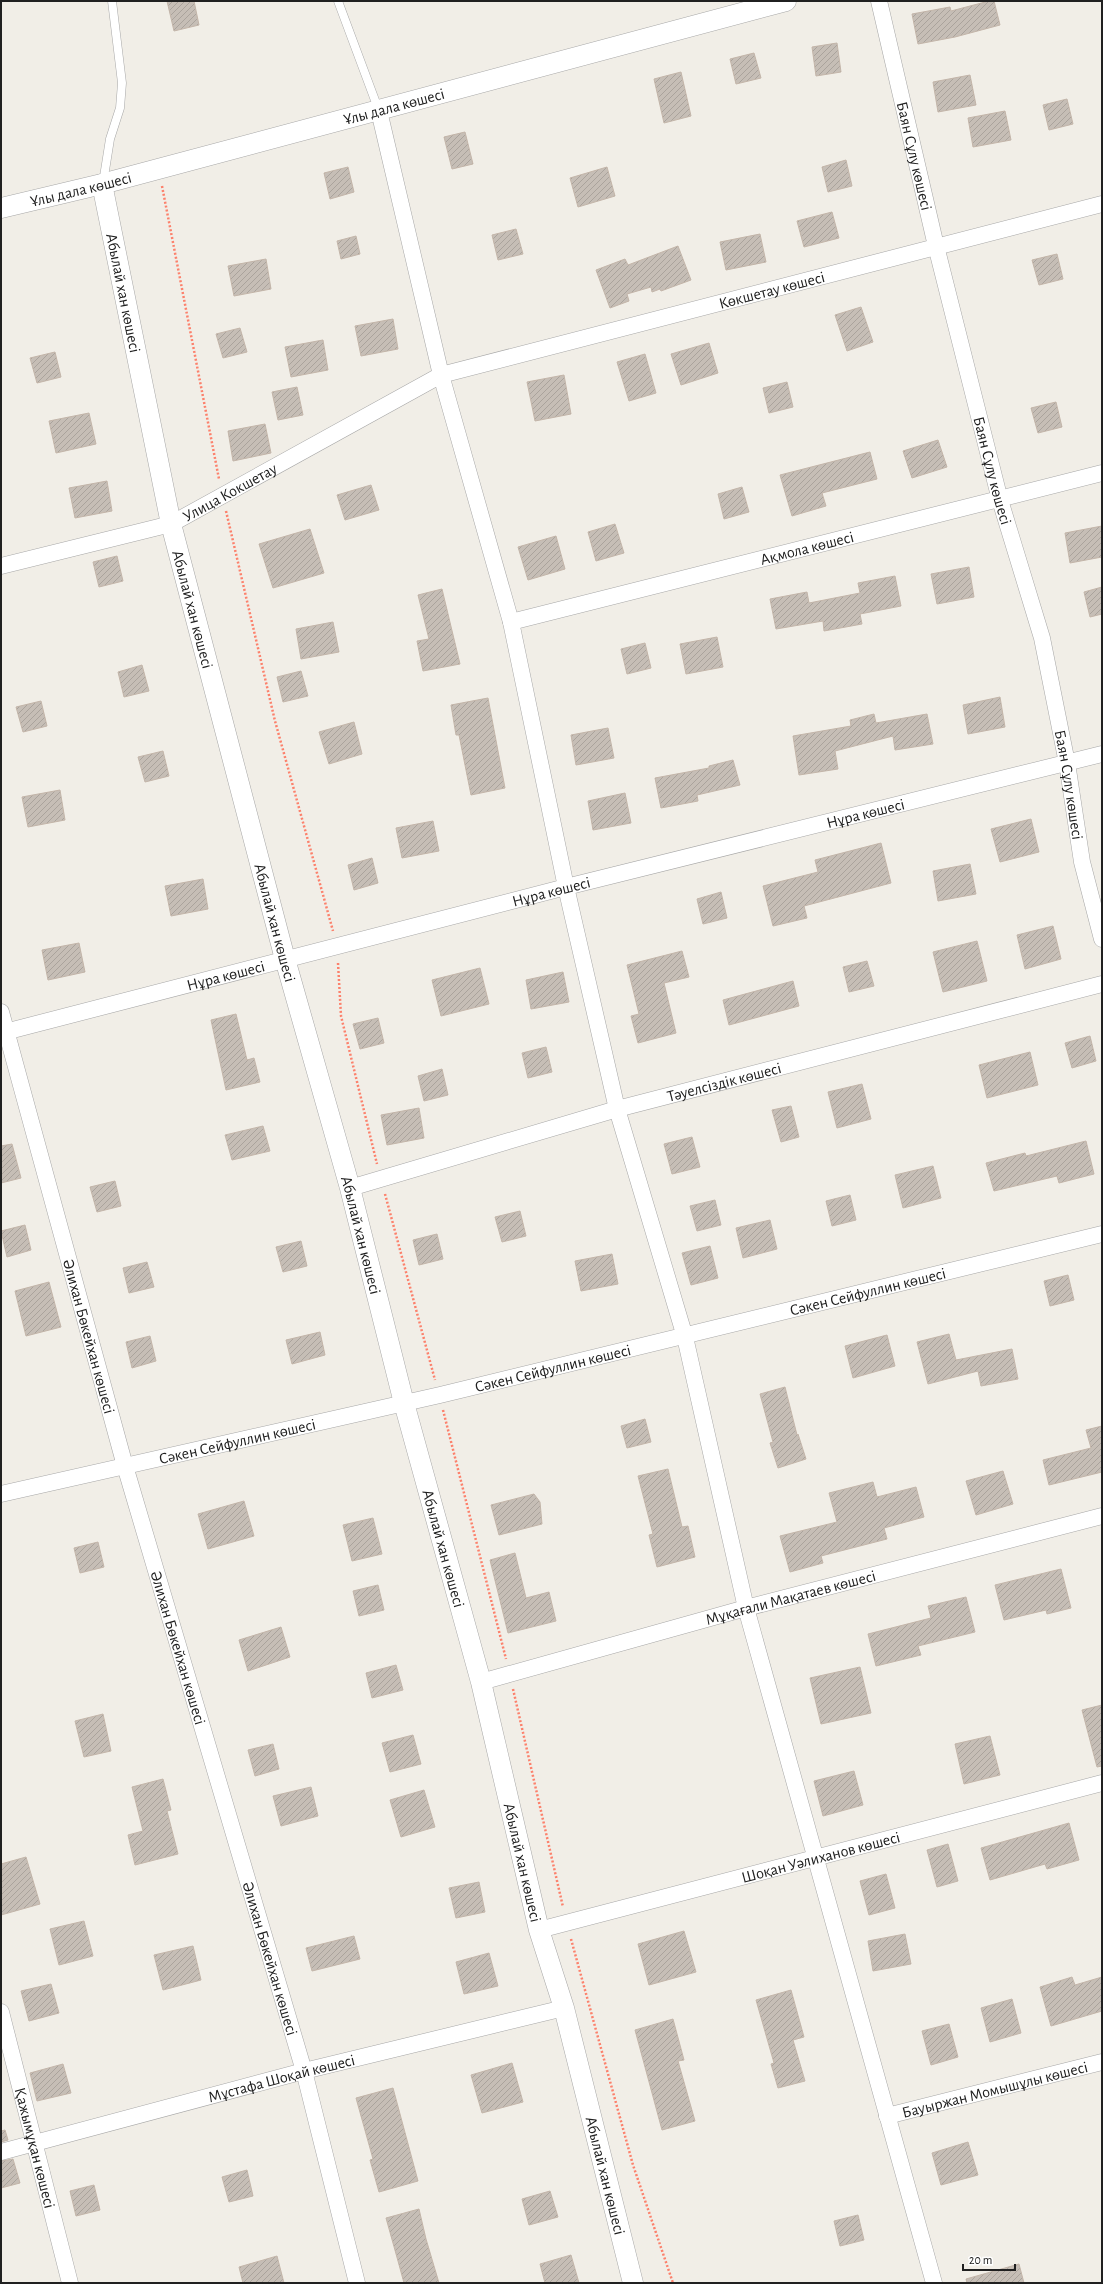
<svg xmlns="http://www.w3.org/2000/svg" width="1103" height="2284" viewBox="0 0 1103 2284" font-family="'Alegreya Sans',sans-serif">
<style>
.building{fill:url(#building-hatch);stroke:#c3b5a9}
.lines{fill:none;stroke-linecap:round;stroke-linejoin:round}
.service-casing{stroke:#a7a7a7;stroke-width:9}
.minor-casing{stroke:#a7a7a7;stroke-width:17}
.tertiary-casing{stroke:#a7a7a7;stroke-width:21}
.path{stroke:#fc816c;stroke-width:2.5;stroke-dasharray:2 2;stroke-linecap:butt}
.service{stroke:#fff;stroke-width:8}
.minor{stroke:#fff;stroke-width:16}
.tertiary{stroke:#fff;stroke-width:20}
.labels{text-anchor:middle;stroke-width:3;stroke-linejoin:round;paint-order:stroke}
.street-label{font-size:16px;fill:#202020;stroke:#fff}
</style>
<defs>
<pattern id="building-hatch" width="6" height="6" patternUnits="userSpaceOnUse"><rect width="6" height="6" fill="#c6beb6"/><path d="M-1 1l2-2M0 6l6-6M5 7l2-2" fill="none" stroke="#aaa39c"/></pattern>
</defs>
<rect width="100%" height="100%" fill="#f1eee7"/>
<path class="building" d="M167,1H194L199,25L174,31Z
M989,1H994L1000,25L955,37L918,44L912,14L950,7L951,11Z
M837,43L841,72L816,76L812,47Z
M754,53L761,78L736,84L730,59Z
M681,72L691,116L664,123L654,79Z
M970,75L976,105L938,112L933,82Z
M1067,99L1073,124L1049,130L1043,105Z
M1005,111L1011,140L973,147L968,118Z
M465,132L473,164L452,169L444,137Z
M846,160L852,186L828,192L822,167Z
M348,167L354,192L330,199L324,173Z
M607,167L615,196L578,207L570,178Z
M832,212L839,238L804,247L797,221Z
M516,229L523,254L498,260L492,235Z
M760,234L766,262L726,270L720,242Z
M356,236L360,254L341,259L337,241Z
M678,246L691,280L661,291L660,289L652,292L651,287L627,294L629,301L610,308L596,270L625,259L628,265Z
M1057,254L1063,279L1039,285L1032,260Z
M266,259L271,289L234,296L228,266Z
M861,307L873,342L847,351L835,315Z
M393,319L398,349L361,356L355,326Z
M240,328L247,352L223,358L216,334Z
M323,340L328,370L291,377L285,347Z
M709,343L718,373L681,385L671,354Z
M55,352L61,377L37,383L30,358Z
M645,354L656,393L629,401L617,362Z
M564,375L571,414L535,421L527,382Z
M787,382L793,407L769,413L763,388Z
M297,387L303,415L278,420L272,392Z
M1056,402L1062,427L1038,433L1031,408Z
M89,413L96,444L56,453L49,421Z
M265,424L271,453L233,461L228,431Z
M938,440L947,467L912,478L903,451Z
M870,452L877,479L822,493L826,506L792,516L780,475Z
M107,481L112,511L75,518L69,488Z
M371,485L379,510L345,520L337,495Z
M742,487L749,512L724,519L718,494Z
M615,524L624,553L596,561L588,532Z
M1102,526V557L1070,563L1065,533Z
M310,529L324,573L273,588L259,544Z
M556,536L565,569L528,580L518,547Z
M117,556L123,581L99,587L93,562Z
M969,567L974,597L937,604L931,574Z
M895,576L901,606L860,614L862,624L824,631L823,621L776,629L770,599L807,592L809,603L860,593L858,583Z
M1102,587V614L1090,617L1084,592Z
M442,589L460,664L423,671L417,641L429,639L418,595Z
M333,622L339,652L301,659L296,629Z
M717,637L723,667L686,674L680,644Z
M645,643L651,668L627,674L621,649Z
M142,665L149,691L124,697L118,672Z
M301,671L308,696L283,702L277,677Z
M1000,697L1005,727L968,734L963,705Z
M488,698L505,788L471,795L459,735H456L451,705Z
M41,701L47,726L23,732L16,707Z
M874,714L876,723L927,714L933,744L895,750L893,736L835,751L838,769L799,775L793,736L851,726L850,720Z
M354,722L362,754L329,764L319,732Z
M608,728L614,758L576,765L571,735Z
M163,751L169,776L145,782L138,757Z
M733,760L740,785L697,795L698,801L661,808L655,778L709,768V766Z
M60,790L65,820L28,827L22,797Z
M625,793L631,823L593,830L588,801Z
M1031,819L1039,852L1000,862L991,829Z
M433,821L439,851L402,858L396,828Z
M881,843L891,883L804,906L807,918L773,926L763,886L818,872L815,860Z
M372,858L378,883L354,890L348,865Z
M970,864L976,894L938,901L933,871Z
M203,879L208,909L171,916L165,886Z
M721,892L727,918L703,924L697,899Z
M1053,926L1061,959L1025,969L1017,935Z
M977,941L987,981L943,992L933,952Z
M79,943L85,972L48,980L42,950Z
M682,951L689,977L664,983L676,1033L638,1043L631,1016L639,1014L627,965Z
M867,961L874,986L849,992L843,967Z
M480,968L489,1004L441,1016L432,980Z
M563,972L569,1002L531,1009L526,980Z
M793,981L799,1006L729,1025L723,1000Z
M236,1014L247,1060L254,1058L260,1082L226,1090L211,1020Z
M378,1018L384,1043L360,1049L353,1024Z
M1090,1036L1096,1061L1072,1068L1065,1043Z
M546,1047L552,1072L528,1078L522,1053Z
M1030,1052L1038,1085L987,1098L979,1065Z
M442,1069L448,1095L424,1101L418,1076Z
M862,1084L871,1119L837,1128L828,1092Z
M791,1106L799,1137L781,1142L772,1110Z
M419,1108L424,1138L387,1145L381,1115Z
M263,1126L270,1151L232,1160L225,1135Z
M692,1137L700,1167L672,1174L664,1144Z
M1086,1141L1094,1174L1059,1183L1057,1176L994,1191L986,1163L1025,1153L1026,1156Z
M12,1144L21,1178L1,1183V1146Z
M933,1166L941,1198L903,1208L895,1175Z
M115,1181L121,1206L97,1212L90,1187Z
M850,1195L856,1220L832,1226L826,1201Z
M715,1200L721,1225L697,1231L690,1206Z
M520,1211L526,1236L502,1242L495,1217Z
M770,1220L777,1249L743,1258L736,1228Z
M25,1225L31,1250L7,1257L1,1231Z
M437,1234L443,1259L419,1265L413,1240Z
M301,1241L307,1266L283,1272L276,1247Z
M710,1246L718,1278L691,1285L682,1253Z
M612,1254L618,1284L581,1291L575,1261Z
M147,1262L154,1287L129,1293L123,1268Z
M1068,1275L1074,1300L1050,1306L1044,1281Z
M49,1282L61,1327L26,1336L15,1291Z
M320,1332L325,1355L292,1364L286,1340Z
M949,1334L956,1360L1012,1349L1018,1379L981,1386L978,1371L928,1384L917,1342Z
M887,1335L895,1366L853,1378L845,1346Z
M150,1336L156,1361L132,1368L126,1342Z
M785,1387L797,1435L798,1434L806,1459L778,1468L770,1443L773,1442L760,1394Z
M645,1419L651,1442L627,1448L621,1426Z
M1102,1426V1472L1049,1485L1043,1460L1091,1448L1086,1430Z
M668,1469L682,1527L688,1526L695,1557L657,1567L649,1535L653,1534L638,1476Z
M1003,1471L1013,1504L976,1515L966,1481Z
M873,1482L877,1497L916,1487L924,1517L884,1528L887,1539L821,1556L823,1563L790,1572L780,1536L837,1522L829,1493Z
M534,1494L540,1502L542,1524L499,1535L491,1505Z
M244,1501L254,1536L208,1549L198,1514Z
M373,1518L382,1554L352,1561L343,1525Z
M98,1542L104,1567L80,1573L74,1548Z
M515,1553L526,1598L549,1592L556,1621L508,1633L490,1560Z
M1061,1569L1071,1608L1047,1614L1046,1610L1004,1620L995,1585Z
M378,1585L384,1610L359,1616L353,1591Z
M966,1597L975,1632L918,1646L921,1655L876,1666L868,1634L931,1618L928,1606Z
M281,1627L290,1657L248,1671L239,1640Z
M396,1665L403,1690L372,1698L366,1673Z
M860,1667L871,1713L821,1724L810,1678Z
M1102,1705V1766L1097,1767L1082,1710Z
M103,1714L111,1751L84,1757L75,1721Z
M413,1735L421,1764L390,1772L382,1743Z
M990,1736L1000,1775L964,1784L955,1744Z
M273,1744L279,1769L255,1776L248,1750Z
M854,1771L863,1805L823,1816L814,1781Z
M163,1779L171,1810L167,1811L178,1854L135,1865L128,1835L143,1831L132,1787Z
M311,1787L318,1816L281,1826L273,1796Z
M424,1790L435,1827L401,1837L390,1800Z
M1069,1823L1079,1860L1047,1869L1045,1864L990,1880L981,1848Z
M948,1844L958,1881L937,1887L927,1850Z
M26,1857L40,1904L1,1915V1864Z
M886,1874L895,1908L869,1915L860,1881Z
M479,1882L485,1912L456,1918L449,1888Z
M84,1921L93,1956L59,1965L50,1929Z
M684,1931L696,1972L649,1985L638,1944Z
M905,1934L911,1964L873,1971L868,1941Z
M354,1936L360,1959L312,1971L306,1948Z
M193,1946L201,1980L163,1990L154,1955Z
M489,1953L498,1986L464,1994L456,1962Z
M1072,1977L1075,1985L1102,1977V2011L1051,2026L1040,1987Z
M51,1984L59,2013L29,2021L21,1991Z
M791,1990L804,2037L793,2040L805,2081L778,2088L771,2064L774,2063L756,2000Z
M1012,1999L1021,2033L990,2042L981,2008Z
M673,2019L684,2060L678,2061L695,2121L662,2130L635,2030Z
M949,2024L958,2057L931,2065L922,2031Z
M512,2063L523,2102L482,2113L471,2075Z
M63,2064L71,2093L37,2101L30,2073Z
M393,2088L418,2181L379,2192L370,2160L373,2159L356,2098Z
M5,2130L8,2140L1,2142V2131Z
M968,2142L978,2175L941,2185L932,2153Z
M13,2159L20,2183L1,2188V2161Z
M247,2170L253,2196L229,2202L222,2177Z
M94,2185L100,2210L76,2216L70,2191Z
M550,2191L558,2217L529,2225L522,2199Z
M419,2209L426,2239L439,2283H404L398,2261L386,2218Z
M858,2215L864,2240L840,2246L834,2221Z
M571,2255L579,2283H545L540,2264Z
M277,2256L284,2283H243L239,2267Z
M1019,2264L1024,2283H967L966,2279Z"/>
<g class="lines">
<defs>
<path id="service" d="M338,1L379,111
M103,183L110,139L120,108L122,83L112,1"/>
<g id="minor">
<path id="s1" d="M879,1L936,246L1000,500L1042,638L1067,763L1082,862L1102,939"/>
<path d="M379,111L441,375L511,622L566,887L617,1109L685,1337L746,1608L934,2283"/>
<path id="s2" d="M1,566L171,524L441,375L1102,204"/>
<path id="s3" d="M511,622L1102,473"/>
<path id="s4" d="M1,1012L125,1466L304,2071L357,2283"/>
<path id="s5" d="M1,1033L566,887L1102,754"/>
<path id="s6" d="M350,1188L617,1109L1102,984"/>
<path id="s7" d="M1,1494L440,1395L1102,1234"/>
<path id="s8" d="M481,1682L746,1608L1102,1516"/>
<path id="s9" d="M539,1930L1102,1783"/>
<path id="s10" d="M1,2012L70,2283"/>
<path id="s11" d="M887,2116L1102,2062"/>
<path id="s12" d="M1,2152L304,2071L564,2008"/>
</g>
<g id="tertiary">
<path id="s13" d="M102,184L171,524L285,959L350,1188L404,1403L481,1682L539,1930L564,2008L633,2283"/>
<path id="s14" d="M1,208L102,184L786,1"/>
</g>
</defs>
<use href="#service" class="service-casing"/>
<use href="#minor" class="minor-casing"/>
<use href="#tertiary" class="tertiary-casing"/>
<path class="path" d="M162,186L219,479
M226,511L275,721L333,931
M338,963L341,1016L377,1164
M385,1194L435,1380
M443,1410L506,1659
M513,1689L563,1907
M571,1939L633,2165L673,2283"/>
<use href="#service" class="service"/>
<use href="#minor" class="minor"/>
<use href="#tertiary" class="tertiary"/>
</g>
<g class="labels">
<g class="street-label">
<text dy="6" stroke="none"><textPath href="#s14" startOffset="406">Ұлы дала көшесі</textPath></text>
<text dy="6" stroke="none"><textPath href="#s1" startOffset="159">Баян Сұлу көшесі</textPath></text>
<text dy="6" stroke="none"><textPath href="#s14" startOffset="82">Ұлы дала көшесі</textPath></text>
<text dy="6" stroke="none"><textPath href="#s2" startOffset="825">Көкшетау көшесі</textPath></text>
<text dy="6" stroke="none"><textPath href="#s13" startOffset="111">Абылай хан көшесі</textPath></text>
<text dy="6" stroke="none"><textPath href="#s1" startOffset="483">Баян Сұлу көшесі</textPath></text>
<text dy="6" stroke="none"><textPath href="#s2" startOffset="242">Улица Кокшетау</textPath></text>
<text dy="6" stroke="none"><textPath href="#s3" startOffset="305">Ақмола көшесі</textPath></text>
<text dy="6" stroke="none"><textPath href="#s13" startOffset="435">Абылай хан көшесі</textPath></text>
<text dy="6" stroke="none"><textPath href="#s1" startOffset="807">Баян Сұлу көшесі</textPath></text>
<text dy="6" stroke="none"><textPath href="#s5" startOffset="892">Нұра көшесі</textPath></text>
<text dy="6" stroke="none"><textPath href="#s5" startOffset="568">Нұра көшесі</textPath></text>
<text dy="6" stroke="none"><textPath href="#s13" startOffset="759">Абылай хан көшесі</textPath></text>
<text dy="6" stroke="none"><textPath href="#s5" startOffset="232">Нұра көшесі</textPath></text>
<text dy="6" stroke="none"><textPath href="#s6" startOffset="389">Тәуелсіздік көшесі</textPath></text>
<text dy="6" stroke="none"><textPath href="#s13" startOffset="1083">Абылай хан көшесі</textPath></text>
<text dy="6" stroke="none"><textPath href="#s7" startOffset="890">Сәкен Сейфуллин көшесі</textPath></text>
<text dy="6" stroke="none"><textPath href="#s4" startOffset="336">Әлихан Бөкейхан көшесі</textPath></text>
<text dy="6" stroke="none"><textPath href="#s7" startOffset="566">Сәкен Сейфуллин көшесі</textPath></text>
<text dy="6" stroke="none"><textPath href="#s7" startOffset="242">Сәкен Сейфуллин көшесі</textPath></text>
<text dy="6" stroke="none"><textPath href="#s13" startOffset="1407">Абылай хан көшесі</textPath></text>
<text dy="6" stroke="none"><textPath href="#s8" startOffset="321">Мұқағали Мақатаев көшесі</textPath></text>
<text dy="6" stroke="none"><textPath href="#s4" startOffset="660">Әлихан Бөкейхан көшесі</textPath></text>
<text dy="6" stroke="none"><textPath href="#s9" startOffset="291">Шоқан Уәлиханов көшесі</textPath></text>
<text dy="6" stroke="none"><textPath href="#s13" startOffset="1731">Абылай хан көшесі</textPath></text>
<text dy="6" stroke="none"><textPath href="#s4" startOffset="984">Әлихан Бөкейхан көшесі</textPath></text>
<text dy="6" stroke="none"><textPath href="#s12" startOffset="290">Мұстафа Шоқай көшесі</textPath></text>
<text dy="6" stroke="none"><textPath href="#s11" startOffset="111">Бауыржан Момышұлы көшесі</textPath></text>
<text dy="6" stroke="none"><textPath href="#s10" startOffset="140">Қажымұқан көшесі</textPath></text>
<text dy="6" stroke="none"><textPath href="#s13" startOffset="2055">Абылай хан көшесі</textPath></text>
</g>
</g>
<rect width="1103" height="2284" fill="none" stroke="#202020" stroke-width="4"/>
<path d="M963 2264v6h52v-6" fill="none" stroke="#202020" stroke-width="2"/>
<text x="969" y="2264" font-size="12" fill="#202020" stroke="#ffffff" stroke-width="3" paint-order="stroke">20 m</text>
</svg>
